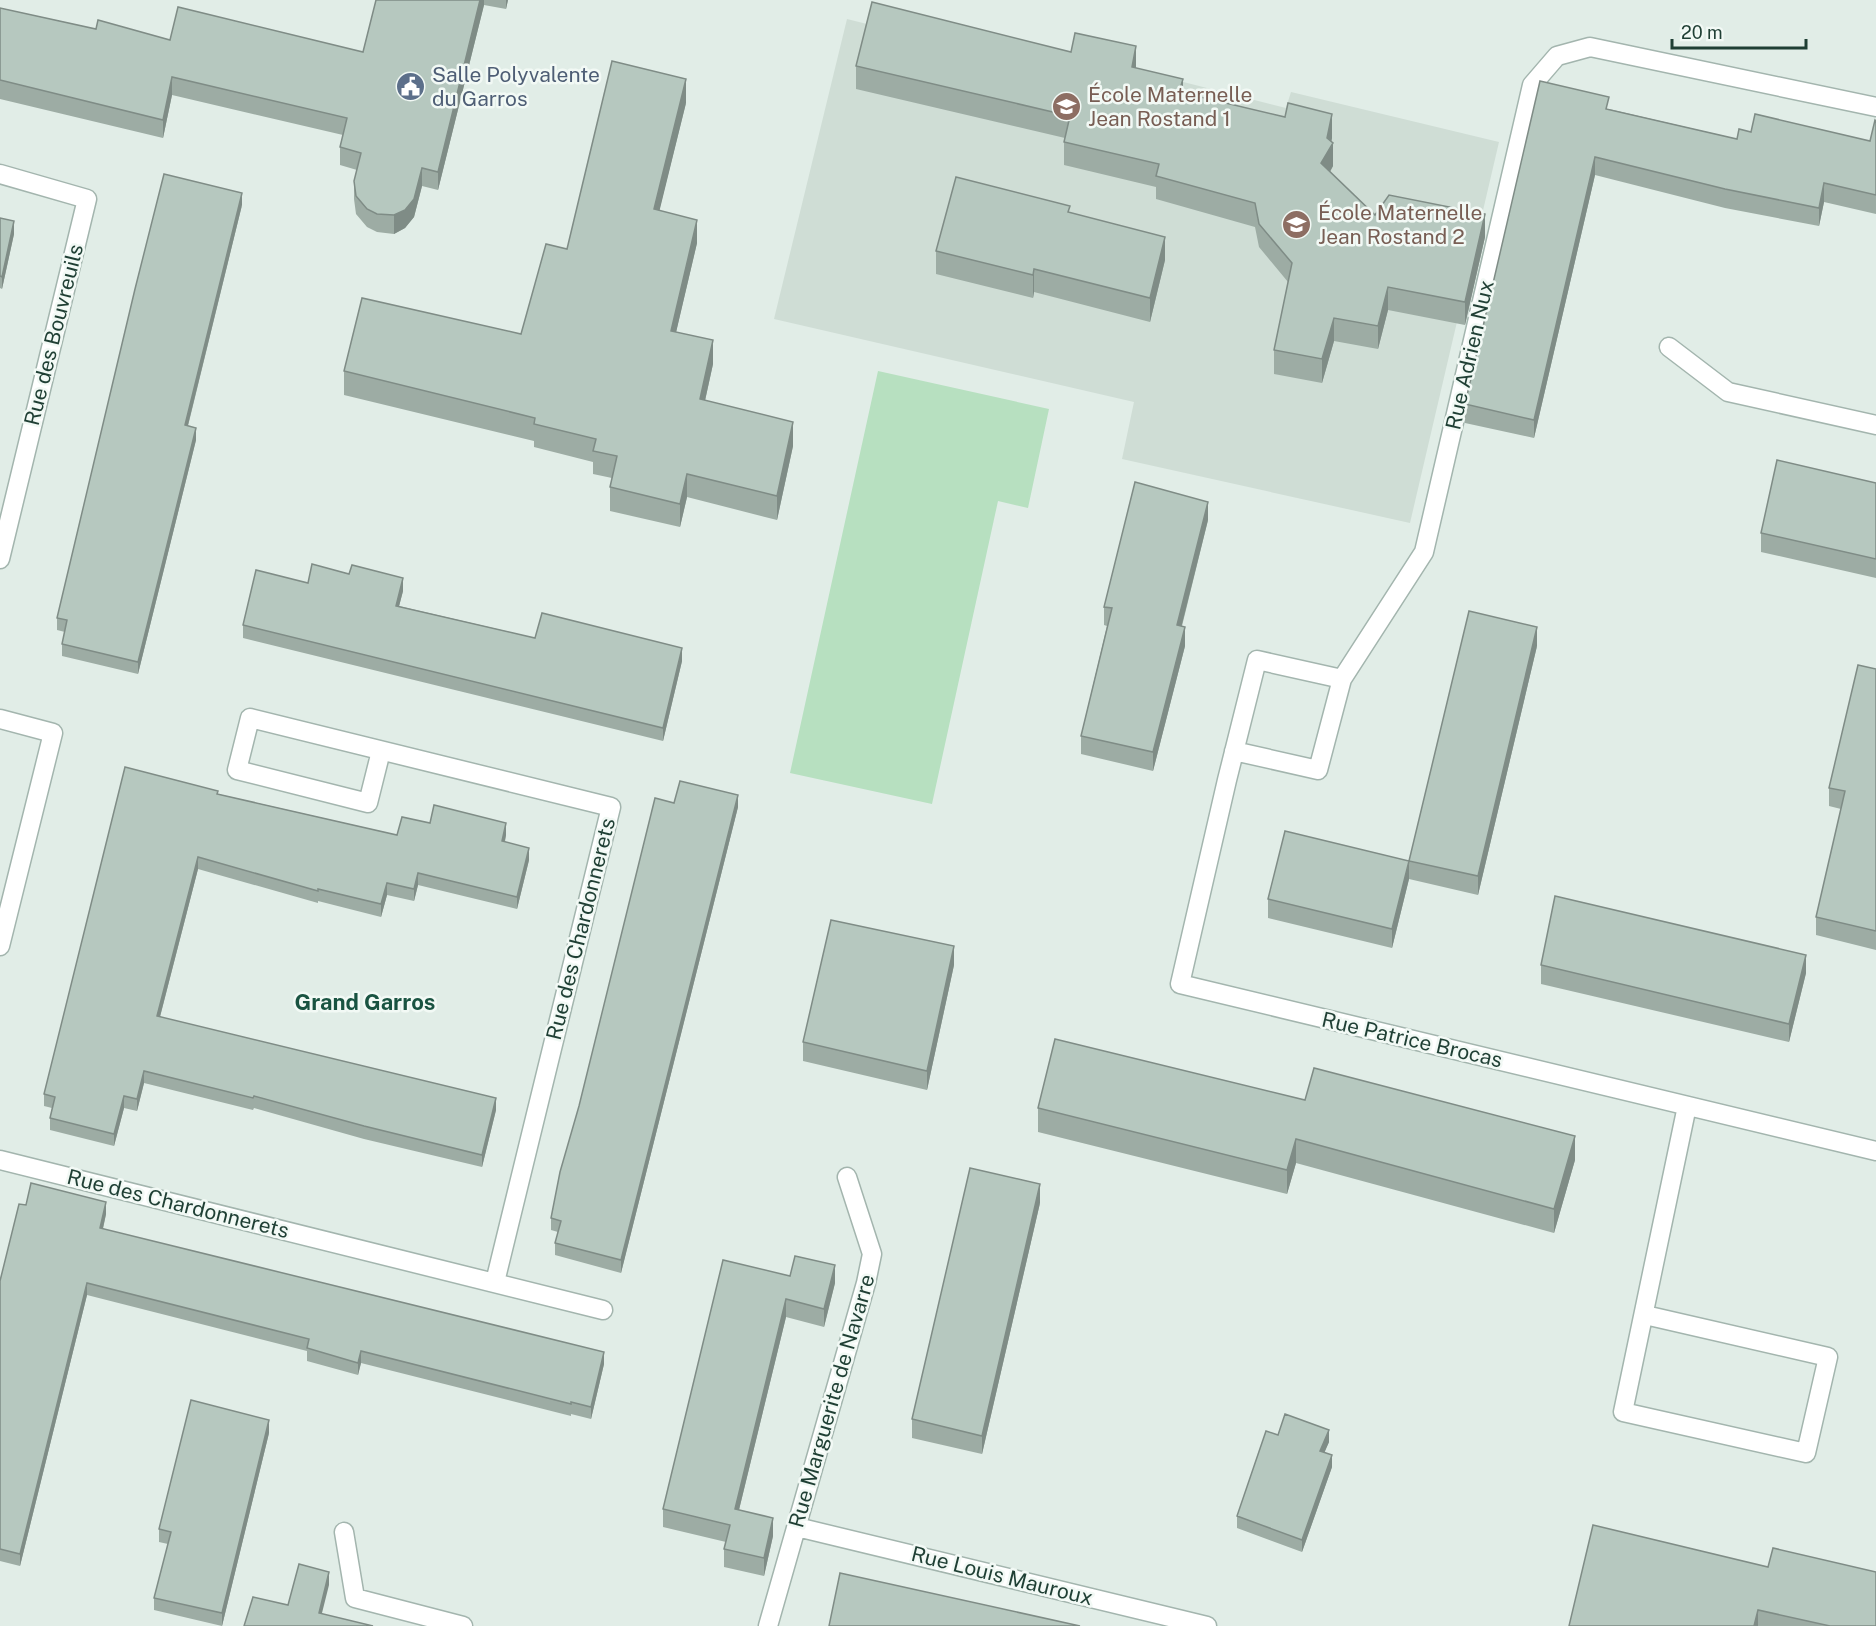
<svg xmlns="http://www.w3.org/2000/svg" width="1876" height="1626" viewBox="0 0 1876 1626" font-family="'Public Sans',sans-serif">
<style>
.built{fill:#cfddd5}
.green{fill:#b7e0c0}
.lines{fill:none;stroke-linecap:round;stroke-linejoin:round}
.minor-casing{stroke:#a3b5ae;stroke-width:21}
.minor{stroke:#fff;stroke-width:18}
.wall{fill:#9daca4}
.shaded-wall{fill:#7f8c86}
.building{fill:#b6c8bf;stroke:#7f8c86;stroke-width:1.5}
.labels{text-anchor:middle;stroke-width:5;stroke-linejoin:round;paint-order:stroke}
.service-label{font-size:21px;fill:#4e5e75;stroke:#f2f9f5;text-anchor:start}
.education-label{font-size:21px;fill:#785e54;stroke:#f2f9f5;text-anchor:start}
.street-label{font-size:21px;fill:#1f3f34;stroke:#f2f9f5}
.neighbourhood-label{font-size:22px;font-weight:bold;fill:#195341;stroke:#f2f9f5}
</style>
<rect width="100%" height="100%" fill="#e1ede7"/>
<path class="built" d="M847,19L1071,75L1136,70L1286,108L1291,92L1499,142L1410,523L1122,459L1134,402L774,319Z"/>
<path class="green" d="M878,371L1049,409L1028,508L998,501L932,804L790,773Z"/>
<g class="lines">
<defs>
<path id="minor" d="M0,174L87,199L0,559
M1669,347L1728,392L1876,425
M1342,679L1424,552L1532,85L1557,56L1590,47L1876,107
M0,719L53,733L0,946
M381,751L368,803L237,770L250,718L611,807L495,1282
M1234,751L1318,770L1342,679L1257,660L1227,780L1180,984L1876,1151
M0,1160L603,1310
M1645,1315L1828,1357L1806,1453L1623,1412L1687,1106
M797,1527L1207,1626
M344,1532L355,1598L463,1626
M768,1626L866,1283L872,1254L847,1177"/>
</defs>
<use href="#minor" class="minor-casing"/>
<use href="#minor" class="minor"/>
</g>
<path class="wall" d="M376,0H508L506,9L484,5L438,190L422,186L414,217L405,228L394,234L377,232L367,227L356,214L354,199V181L357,170L340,165V147L343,135L172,95L163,138L0,99V8L96,29L170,40L363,52Z
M856,66L1136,68L1183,93L1332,138L1331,141L1333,166L1330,172L1375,215L1485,237L1465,325L1388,310L1378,349L1334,341L1322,383L1274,374V350L1288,282L1259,247L1255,227L1156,199V187L1064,165V142L1065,138L856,89Z
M686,103L659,211L697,243L676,332L713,364L705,401L793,446L777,520L687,497L680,527L610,511V487L612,478L593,474V462L534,447V441L344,395V371L521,334L567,249Z
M1609,109L1737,139L1751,132L1870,141L1876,121V214L1824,202L1819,226L1725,208L1595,175L1534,438L1465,423V404Z
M242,205L188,426L196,440L138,674L62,656V644L65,632L57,630V618Z
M1070,213L1165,260L1150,322L1034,292L1033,298L936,274V251Z
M0,218L14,234L2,289L0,288Z
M1876,483V578L1761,552V533Z
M1208,520L1182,626L1185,646L1153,771L1081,754V736L1107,626L1104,625V607Z
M349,574L403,591L399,606L535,638L682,661L663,741L243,638V625L308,583Z
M1537,646L1478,895L1409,879L1392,948L1268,918V899L1409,861Z
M1876,669V950L1816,935V917L1841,809L1829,806V788Z
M218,794L397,835L430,823L506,835L505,842L529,860L517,909L418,885L414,901L387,895L381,917L318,901V903L198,869L160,1017L496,1110L482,1167L364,1139L254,1108L253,1110L144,1083L137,1111L124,1108L114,1146L50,1130V1118L52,1108L44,1106V1094Z
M674,803L738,807L621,1273L555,1255V1243L558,1232L551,1230V1218Z
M954,965L927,1090L803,1061V1042Z
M1541,965L1806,973L1789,1042L1541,984Z
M1305,1100L1575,1160L1554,1233L1296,1163L1287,1194L1038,1132V1108Z
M1040,1203L982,1454L912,1438V1419Z
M26,1205L106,1214L103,1229L604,1364L591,1419L571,1414V1416L361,1363L358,1375L307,1361V1351L87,1295L20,1566L0,1561V1281Z
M790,1276L835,1283L824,1327L786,1317L739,1510L773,1536L764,1576L724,1567V1549L726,1542L663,1527V1509Z
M269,1433L222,1626L154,1610V1598L168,1544L159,1542V1529Z
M1278,1435L1329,1442L1324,1452L1332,1467L1302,1552L1237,1528V1516Z
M1768,1567L1876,1626H1569Z"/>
<path class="shaded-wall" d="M480,0H484V5L438,190V172Z
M506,0H508L506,9Z
M1136,46V70L1132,67Z
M172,77V95L163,138V120Z
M686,79V103L654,233V209Z
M1183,79V103L1179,92Z
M1332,114V138L1330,149L1333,143V166L1321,187V163Z
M1595,157V175L1534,438V420Z
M422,168V186L414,217L405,228L394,234V215Z
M1824,183V202L1819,226V208Z
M242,193V205L185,437V425Z
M1485,214V237L1465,325V302Z
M697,220V243L671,354V331Z
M14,221V234L2,289V277Z
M1165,237V260L1150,322V298Z
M1034,269V292L1033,298V275Z
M1388,287V310L1378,349V326Z
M1334,318V341L1322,383V359Z
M713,340V364L700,423V399Z
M793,422V446L777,520V496Z
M196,428V440L138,674V662Z
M687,474V497L680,527V504Z
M1208,502V520L1177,644V625Z
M403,578V591L396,618V606Z
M1185,627V646L1153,771V752Z
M1537,627V646L1478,895V876Z
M682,648V661L663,741V728Z
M738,795V807L621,1273V1260Z
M506,823V835L502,853V841Z
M529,848V860L517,909V897Z
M198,857V869L157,1028V1016Z
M1409,861V879L1392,948V929Z
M418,873V885L414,901V889Z
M387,883V895L381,917V904Z
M954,946V965L927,1090V1071Z
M1806,955V973L1789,1042V1024Z
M144,1071V1083L137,1111V1099Z
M124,1096V1108L114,1146V1134Z
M496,1098V1110L482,1167V1155Z
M1575,1136V1160L1554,1233V1209Z
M1296,1139V1163L1287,1194V1170Z
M1040,1184V1203L982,1454V1436Z
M106,1202V1214L100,1241V1228Z
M835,1265V1283L824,1327V1309Z
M87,1283V1295L20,1566V1554Z
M786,1299V1317L735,1526V1509Z
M361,1351V1363L358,1375V1363Z
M604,1352V1364L591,1419V1407Z
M269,1420V1433L222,1626V1613Z
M1329,1430V1442L1320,1463V1451Z
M1332,1455V1467L1302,1552V1540Z
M773,1518V1536L764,1576V1558Z
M329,1572V1585L319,1625V1613Z
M1758,1610V1626H1754Z"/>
<path class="building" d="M376,0H480L438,172L422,168L414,199L405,210L394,215L377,214L367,209L356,196L354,181L361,153L340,147L347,118L172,77L163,120L0,80V8L96,29L98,20L170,40L178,7L363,52Z
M872,2L1071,52L1075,33L1136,46L1132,67L1183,79L1179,92L1285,117L1288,103L1332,114L1327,138L1333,143L1321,163L1375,215L1389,195L1485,214L1465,302L1388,287L1378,326L1334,318L1322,359L1274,350L1292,263L1259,224L1255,203L1156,176L1159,164L1064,142L1070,116L856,66Z
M612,61L686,79L654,209L697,220L671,331L713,340L700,399L793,422L777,496L687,474L680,504L610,487L617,456L593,451L596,439L534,424L535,418L344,371L362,298L521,334L546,244L567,249Z
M1540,81L1609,97L1606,109L1737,139L1739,129L1751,132L1755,114L1870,141L1875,120L1876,121V195L1824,183L1819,208L1725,189L1595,157L1534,420L1465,404Z
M164,174L242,193L185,425L196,428L138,662L62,644L67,620L57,618L135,289Z
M956,177L1070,206L1068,212L1165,237L1150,298L1034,269L1033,275L936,251Z
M0,218L14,221L2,277L0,276Z
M1777,460L1876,483V559L1761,533Z
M1135,482L1208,502L1177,625L1185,627L1153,752L1081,736L1112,608L1104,607Z
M312,564L349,574L352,565L403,578L396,606L535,638L542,613L682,648L663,728L243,625L256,570L308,583Z
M1469,611L1537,627L1478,876L1409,861Z
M1858,665L1876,669V931L1816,917L1845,791L1829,788Z
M125,767L218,791L217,794L397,835L402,817L430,823L434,805L506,823L502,841L529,848L517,897L418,873L414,889L387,883L381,904L318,889V891L198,857L157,1016L496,1098L482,1155L364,1126L254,1096L253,1098L144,1071L137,1099L124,1096L114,1134L50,1118L55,1097L44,1094Z
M680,781L738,795L621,1260L555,1243L561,1221L551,1218L560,1172L579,1106L655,798L674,803Z
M1285,831L1409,861L1392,929L1268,899Z
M1555,896L1806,955L1789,1024L1541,965Z
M831,920L954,946L927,1071L803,1042Z
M1055,1039L1305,1100L1314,1068L1575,1136L1554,1209L1296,1139L1287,1170L1038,1108Z
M970,1168L1040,1184L982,1436L912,1419Z
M31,1183L106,1202L100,1228L604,1352L591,1407L571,1402V1404L361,1351L358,1363L307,1348L309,1339L87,1283L20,1554L0,1549V1281L19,1204L26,1205Z
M795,1256L835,1265L824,1309L786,1299L735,1509L773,1518L764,1558L724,1549L730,1525L663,1509L723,1260L790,1276Z
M191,1400L269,1420L222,1613L154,1598L171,1532L159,1529Z
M1285,1414L1329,1430L1320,1451L1332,1455L1302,1540L1237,1516L1266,1431L1278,1435Z
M1593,1525L1768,1567L1773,1548L1876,1572V1626H1830L1758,1610L1754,1626H1569Z
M299,1564L329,1572L319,1613L373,1626H244L253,1597L288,1605Z
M840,1573L1080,1626H829Z"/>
<defs>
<symbol id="civic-disc" viewBox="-11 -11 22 22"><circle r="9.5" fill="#5c6f8a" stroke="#f2f9f5"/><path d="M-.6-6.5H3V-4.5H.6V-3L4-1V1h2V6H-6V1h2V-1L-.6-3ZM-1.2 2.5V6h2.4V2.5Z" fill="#fff"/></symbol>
<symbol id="school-disc" viewBox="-11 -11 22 22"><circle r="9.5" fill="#8d6e63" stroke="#f2f9f5"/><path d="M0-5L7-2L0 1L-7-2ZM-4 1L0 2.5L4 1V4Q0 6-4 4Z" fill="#fff"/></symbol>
</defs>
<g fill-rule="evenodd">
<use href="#civic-disc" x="394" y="70" width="33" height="33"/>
<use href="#school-disc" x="1050" y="90" width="33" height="33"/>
<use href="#school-disc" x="1280" y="208" width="33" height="33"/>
</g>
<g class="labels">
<g class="service-label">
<text x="432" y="82">Salle Polyvalente<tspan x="432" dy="24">du Garros</tspan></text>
</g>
<g class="education-label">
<text x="1088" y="102">École Maternelle<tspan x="1088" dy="24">Jean Rostand 1</tspan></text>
<text x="1318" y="220">École Maternelle<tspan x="1318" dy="24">Jean Rostand 2</tspan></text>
</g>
<g class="street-label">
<text transform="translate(54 335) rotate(-76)" y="7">Rue des Bouvreuils</text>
<text transform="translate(1470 355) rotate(-77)" y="7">Rue Adrien Nux</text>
<text transform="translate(581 929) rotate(-76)" y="7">Rue des Chardonnerets</text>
<text transform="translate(1412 1040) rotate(13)" y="7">Rue Patrice Brocas</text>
<text transform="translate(178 1204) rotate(14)" y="7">Rue des Chardonnerets</text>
<text transform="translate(832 1401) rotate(-74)" y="7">Rue Marguerite de Navarre</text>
<text transform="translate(1002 1576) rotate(14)" y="7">Rue Louis Mauroux</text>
</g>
<g class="neighbourhood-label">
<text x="365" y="1010">Grand Garros</text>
</g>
</g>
<path d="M1672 39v9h134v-9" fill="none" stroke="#1f3f34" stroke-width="3"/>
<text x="1681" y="39" font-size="18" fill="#1f3f34" stroke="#f2f9f5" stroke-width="4.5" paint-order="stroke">20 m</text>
</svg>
